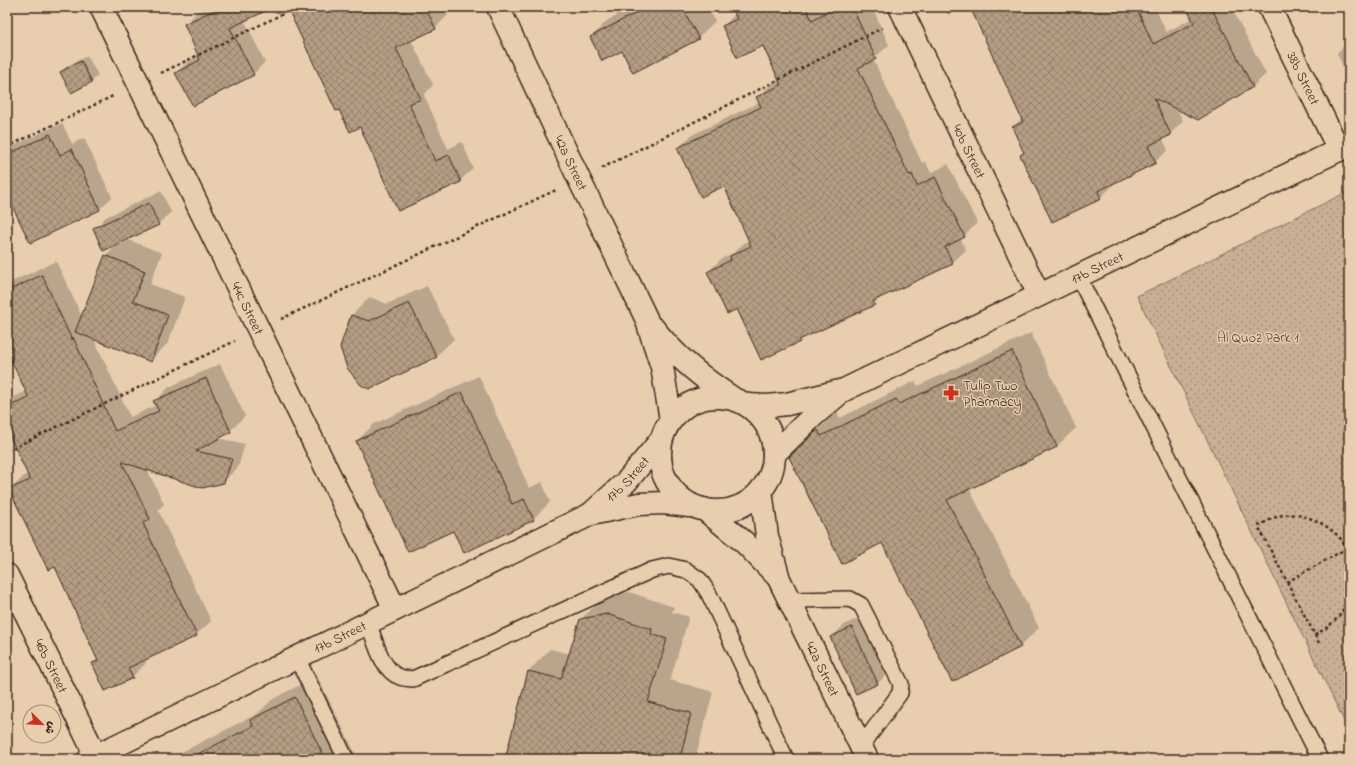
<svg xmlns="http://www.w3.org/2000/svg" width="1356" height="766" viewBox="0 0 1356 766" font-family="'Indie Flower','Playpen Sans Arabic',sans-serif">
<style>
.park{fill:url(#park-dots);stroke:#826c5a}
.shadow{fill:#0003}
.building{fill:url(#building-cross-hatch);stroke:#3b2a1e}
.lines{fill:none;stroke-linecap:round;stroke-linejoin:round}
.service-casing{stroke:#3b2a1e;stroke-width:18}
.minor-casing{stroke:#3b2a1e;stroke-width:25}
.path{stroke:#3b2a1e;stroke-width:2.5;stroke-dasharray:3 3;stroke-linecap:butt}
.service{stroke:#e8cdaf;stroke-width:15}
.minor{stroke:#e8cdaf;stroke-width:22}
.labels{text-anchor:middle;stroke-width:3;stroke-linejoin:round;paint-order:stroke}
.street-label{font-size:14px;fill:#3b2a1e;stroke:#e8cdaf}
.park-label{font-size:14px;fill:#503e30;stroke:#e8cdaf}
.poi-label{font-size:14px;fill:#3b2a1e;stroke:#e8cdaf;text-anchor:start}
</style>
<defs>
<pattern id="park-dots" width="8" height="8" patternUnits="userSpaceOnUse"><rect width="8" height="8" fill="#c9af95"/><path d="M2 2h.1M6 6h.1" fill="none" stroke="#a48f79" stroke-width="1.8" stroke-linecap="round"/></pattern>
<pattern id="building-cross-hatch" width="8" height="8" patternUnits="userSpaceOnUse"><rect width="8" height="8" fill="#b49d84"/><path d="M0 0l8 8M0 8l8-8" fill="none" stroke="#94806b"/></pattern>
</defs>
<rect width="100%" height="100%" fill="#e8cdaf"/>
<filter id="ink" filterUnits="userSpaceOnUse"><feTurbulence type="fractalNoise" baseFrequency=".025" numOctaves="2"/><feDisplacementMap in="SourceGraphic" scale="8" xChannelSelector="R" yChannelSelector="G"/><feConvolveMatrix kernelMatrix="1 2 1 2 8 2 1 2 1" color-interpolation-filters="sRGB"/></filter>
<g filter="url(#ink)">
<path class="park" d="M1349,191V731L1137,296Z"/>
<path class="shadow" d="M204,7H272L244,20L265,62L253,74L176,73L189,61L199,55L185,25L197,12L205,9Z
M302,7H444L448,15L435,28L411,40L433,85L424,95L448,149L462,142L473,168L460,181L360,126Z
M613,7H708L715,21L698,38L622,50L591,37L608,20L617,16Z
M732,7H872L889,45L873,59L922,163L925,161L931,173L948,164L977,223L964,236L960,238L966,250L952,263L884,294L874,304L804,337L799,342L738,307L708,272L721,259L735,252L744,243L750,240L724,185L678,148L692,135L760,102L758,98L771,84L780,80L764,45L724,26L735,14Z
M944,7H966L948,15Z
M971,7H1155L1166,32L1193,18L1187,7H1231L1266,74L1253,86L1198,119L1177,109L1183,121L1170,134L1162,138L1168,150L1155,162L1112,183L1113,185L1100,198L1022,155L1024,152L1013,127L1022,118Z
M1349,41V80L1337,53Z
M87,56L98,75L92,81L72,92L61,72L67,66Z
M62,123L72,144L84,138L112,197L100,209L30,242L7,193V149Z
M161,191L171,212L158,224L126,239L162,253L150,284L185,297L168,343L150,361L94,339L130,417L157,405L155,402L169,387L220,364L245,416L230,431L217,438L245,444L238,467L223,482L147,469L164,504L158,510L211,621L196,635L145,659L146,663L132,677L93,663L98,659L55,565L11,489L25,475L28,474L11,436L7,437V400L27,391L7,350V284L56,261L82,317L106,256L120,242L94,229L106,217Z
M427,286L454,339L436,356L341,347L352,315L370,297L387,304Z
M1031,333L1076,428L1057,446L969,488L1039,628L1020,646L883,542L790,457L835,413L837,412L840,418L915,381L918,386Z
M479,376L529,488L542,482L550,502L533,519L464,551L454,529L357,441L374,424Z
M629,592L674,607L672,612L689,617L670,680L713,692L695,759H506L529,671L550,649L570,654L580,620L603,598Z
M865,615L890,671L878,683L857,693L832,637L844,625Z
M317,676L358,759H168L257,714L273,699Z"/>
<path class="building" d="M221,7H274L230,28L254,75L193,106L175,73L200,60L184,24Z
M287,7H425L436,29L396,48L421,99L409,104L435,161L449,155L461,182L398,211L360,127L350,132L339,110L336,111Z
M647,7H682L699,39L633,73L622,51L602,61L590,37Z
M731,7H806L812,20L836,7H852L876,59L858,68L909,175L912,174L917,186L935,177L965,237L945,247L953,264L873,301L875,305L799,340L800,342L761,360L737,309L727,314L707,272L731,260L730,256L751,246L724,186L701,197L677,148L761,107L756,97L781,85L763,46L737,58L722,26L737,19Z
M970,7H1136L1153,44L1194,23L1186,7H1211L1253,87L1198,120L1154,98L1171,135L1148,146L1156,163L1098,191L1101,199L1052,222L1020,155L1024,153L1012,127L1023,122Z
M81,61L92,82L71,93L60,72Z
M50,134L60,155L72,149L100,210L30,243L7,195V155Z
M149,203L159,225L103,251L93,228Z
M105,255L145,271L133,301L168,315L151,362L75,332Z
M42,275L72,340L73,337L115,431L159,411L153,401L206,378L231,432L196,451L232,459L224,483L202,488L122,462L150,519L143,523L197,636L128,668L133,678L105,691L92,663L98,661L55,567L48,570L9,489L30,480L7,430V407L29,398L7,352V291Z
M409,303L437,357L369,389L361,385L347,368L340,347L351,315L369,321Z
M1012,351L1057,447L947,500L1021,647L952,682L882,543L842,564L789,457L815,432L818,430L821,436L896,399L899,404Z
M462,392L512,504L524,499L534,520L464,553L453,531L408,552L356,441Z
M607,614L652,629L651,634L667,639L648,702L691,713L680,759H505L528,671L561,679L580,619Z
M852,627L878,684L856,694L830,637Z
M295,697L325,759H188L253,726L250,720Z"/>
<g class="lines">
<defs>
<path id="service" d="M1078,276L1320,759
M789,600L850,599L861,605L901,684L900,693L861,747
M368,622C375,639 381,671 400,677C404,679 409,678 413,679L652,570L669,566L686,570L700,580L709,594L786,759
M297,658L346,759"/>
<g id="minor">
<path id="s1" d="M101,7L395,609"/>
<path id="s2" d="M498,7L579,179L646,318L662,367L671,420"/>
<path id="s3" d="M900,7L1039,295"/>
<path id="s4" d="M1269,7L1339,150"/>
<path d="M654,329C676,357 702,378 731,397"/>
<circle cx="717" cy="454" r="57"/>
<path id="s5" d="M748,405L768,406L787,404L844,390L1349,145"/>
<path d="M774,454L814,415L840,393"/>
<path id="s6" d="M761,490L767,536L779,579L867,759"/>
<path d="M704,509L744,542L776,575"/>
<path id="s7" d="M593,512L627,481L661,440"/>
<path id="s8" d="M7,575L96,756"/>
<path id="s9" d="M89,759L591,514L639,504L664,503L689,506"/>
</g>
</defs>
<use href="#service" class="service-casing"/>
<use href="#minor" class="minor-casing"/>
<path class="path" d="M161,73L297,7
M7,147L115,95
M602,168L882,28
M281,319L556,190
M7,451L235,341
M1287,582L1349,547
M1315,635C1331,626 1345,614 1349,595
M1319,643L1258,526C1266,522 1275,516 1284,515C1304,512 1327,524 1340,538C1344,543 1346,549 1349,555"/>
<use href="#service" class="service"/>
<use href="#minor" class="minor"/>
</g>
</g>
<defs>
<symbol id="pharmacy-bare" viewBox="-9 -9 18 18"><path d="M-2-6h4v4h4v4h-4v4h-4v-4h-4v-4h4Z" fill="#c8321e" stroke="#e8cdaf" stroke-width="2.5" paint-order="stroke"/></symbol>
</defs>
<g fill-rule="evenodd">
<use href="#pharmacy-bare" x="940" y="382" width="22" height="22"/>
</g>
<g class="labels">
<g class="street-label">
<text dy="5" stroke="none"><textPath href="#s4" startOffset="79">38b Street</textPath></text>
<text dy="5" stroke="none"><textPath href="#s3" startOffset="160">40b Street</textPath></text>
<text dy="5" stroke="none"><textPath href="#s2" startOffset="172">42a Street</textPath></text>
<text dy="5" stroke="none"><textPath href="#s5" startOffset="379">17b Street</textPath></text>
<text dy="5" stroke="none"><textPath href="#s1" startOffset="335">44c Street</textPath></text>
<text dy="5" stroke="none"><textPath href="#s7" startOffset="48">17b Street</textPath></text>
<text dy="5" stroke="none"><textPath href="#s9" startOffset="279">17b Street</textPath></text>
<text dy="5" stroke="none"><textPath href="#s8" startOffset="101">46b Street</textPath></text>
<text dy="5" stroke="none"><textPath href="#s6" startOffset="191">42a Street</textPath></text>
</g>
<g class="park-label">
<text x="1258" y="342">Al Quoz Park 1</text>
</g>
<g class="poi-label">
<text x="963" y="390">Tulip Two<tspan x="963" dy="16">Pharmacy</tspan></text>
</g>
</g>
<rect width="1356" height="766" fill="none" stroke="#e8cdaf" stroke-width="24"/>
<rect x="12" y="12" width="1332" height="742" fill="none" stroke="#3b2a1e" stroke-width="1.5" filter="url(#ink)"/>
<g transform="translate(42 724) rotate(114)"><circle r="19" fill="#e8cdaf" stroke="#a38c75"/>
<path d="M0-3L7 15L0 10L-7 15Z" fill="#c8321e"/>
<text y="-6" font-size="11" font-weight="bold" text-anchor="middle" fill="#3b2a1e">ش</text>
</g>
</svg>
